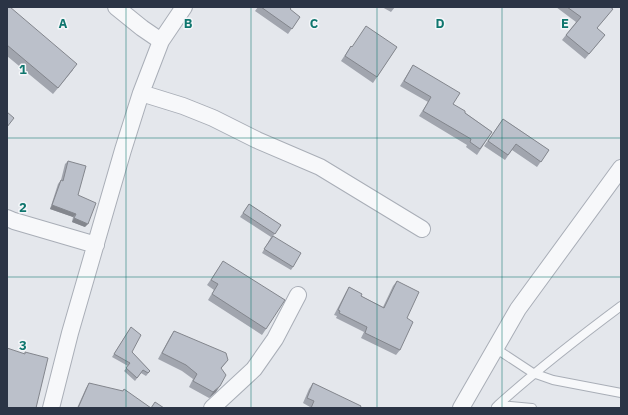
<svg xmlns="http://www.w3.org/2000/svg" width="628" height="415" viewBox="0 0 628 415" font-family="'IBM Plex Sans',sans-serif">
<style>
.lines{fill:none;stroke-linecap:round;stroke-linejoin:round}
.lane-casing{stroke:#a9aeb7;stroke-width:10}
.street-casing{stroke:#a9aeb7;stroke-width:18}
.lane{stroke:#f7f8fa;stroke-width:8}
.street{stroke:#f7f8fa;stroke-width:16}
.wall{fill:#a1a5ae}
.shaded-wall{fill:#83868d}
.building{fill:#bbc0ca;stroke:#83868d}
.grid{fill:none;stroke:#0f766e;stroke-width:1;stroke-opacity:0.55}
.grid-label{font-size:13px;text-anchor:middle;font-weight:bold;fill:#0f766e;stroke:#f4f6f9;stroke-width:3;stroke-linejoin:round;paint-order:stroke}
</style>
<rect width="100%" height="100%" fill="#e4e7ec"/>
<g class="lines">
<defs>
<path id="lane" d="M495,348L533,373L553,380L621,393
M498,405C538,369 578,338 621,306
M496,407L498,405L532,408"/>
<path id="street" d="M161,41L184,7
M141,93L183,106L213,118L257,140L320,167L422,229
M7,218L14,221L96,245
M51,408L70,333L123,150L141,93L161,41L142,28L116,7
M212,408L254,369L275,339L298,295
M461,408L518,309L621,168"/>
</defs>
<use href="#lane" class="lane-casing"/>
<use href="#street" class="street-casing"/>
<use href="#lane" class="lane"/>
<use href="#street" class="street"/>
</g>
<path class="wall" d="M7,7L73,70L53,94L7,56Z
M258,7H292L290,10L300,17L288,34L255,11Z
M382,7H395L391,12Z
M556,7H610L609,14L597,28L605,35L585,59L562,40L576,22Z
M351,46L352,47H397L373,83L341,61Z
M413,65L453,104L492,132L477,155L466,147L467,145L419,116L428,102L400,86Z
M503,119L549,150L537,167L512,150L505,160L484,146Z
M68,161L78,195L85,227L72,222L73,217L50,209L58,184L61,180L65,164Z
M249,204L281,225L273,236L293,267L291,270L262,253L271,237L240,217Z
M220,266L266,329L262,335L208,300L214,290L207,285Z
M397,281L407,318L400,350L396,355L361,338L364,332L336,318L337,316L334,315L346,292L349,287L361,296L383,307L393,286Z
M129,330L132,352L150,371L146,376L141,373L135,381L124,371L128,366L112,357Z
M174,331L228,360L221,369L216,392L209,398L189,387L193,379L182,371L158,359L170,337Z
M89,383L151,408H164H77L86,388Z
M313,383L360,408H310V407L303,403L309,389Z"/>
<path class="shaded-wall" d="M52,205L76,214L73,217L50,209Z
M74,218L88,224L85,227L72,222Z
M220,386L216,392L209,398L213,392Z"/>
<path class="building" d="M7,7H10L77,64L58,88L7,45Z
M261,7H292L290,9L300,17L292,29Z
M567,7H610L613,9L597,28L605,35L589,54L566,35L581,17Z
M366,26L397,47L377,77L345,56L351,46L352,47Z
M413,65L460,93L453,104L465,111V113L492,132L480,149L470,142L471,139L423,111L431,97L404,81Z
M7,112L14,118L7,127Z
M503,119L549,150L541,162L516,144L508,155L488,141Z
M68,161L86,166L78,195L96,203L88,224L74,218L76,214L52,205L61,180L63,181Z
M249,204L281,225L275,234L243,213Z
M273,236L301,253L293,267L264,249Z
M223,261L285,300L266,329L212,294L218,284L211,280Z
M397,281L419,292L407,318L413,322L400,350L365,333L367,327L339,313L340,311L338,310L349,287L362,294L361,296L384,308Z
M131,327L141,335L132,352L150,371L148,373L143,370L137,378L126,368L130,363L114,354Z
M174,331L226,353L228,360L221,368L226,375L220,386L213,392L193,381L197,374L186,365L162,353Z
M7,348L25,354V352L48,358L36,408H7Z
M89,383L123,391L124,389L151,408L155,402L164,408H78Z
M313,383L361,406L360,408H311L314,401L307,398Z"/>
<path class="grid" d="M126,7V408M251,7V408M377,7V408M502,7V408M7,138H621M7,277H621"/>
<g class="grid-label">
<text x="63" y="28">A</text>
<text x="188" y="28">B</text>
<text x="314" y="28">C</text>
<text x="440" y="28">D</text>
<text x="565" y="28">E</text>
<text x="23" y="74">1</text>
<text x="23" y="212">2</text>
<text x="23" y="350">3</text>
</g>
<rect width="628" height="415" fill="none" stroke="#2b3445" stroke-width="16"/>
</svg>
